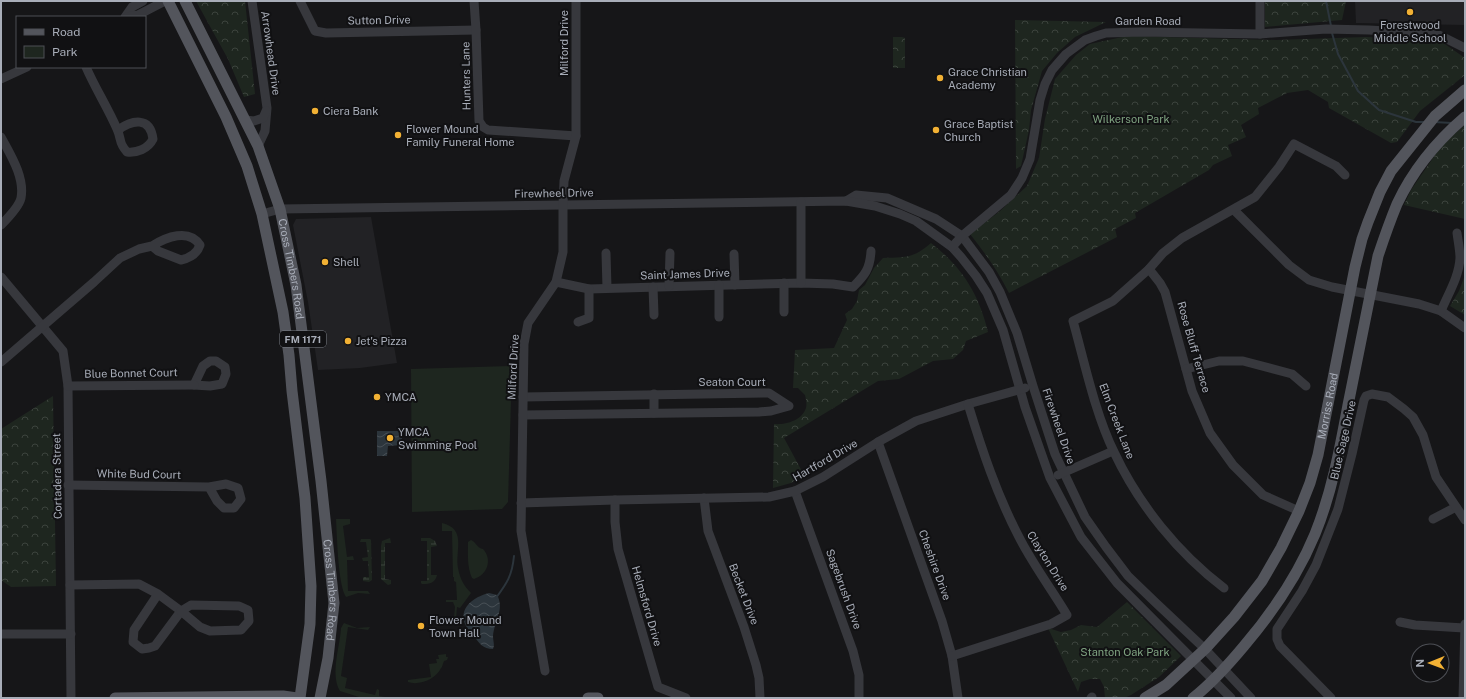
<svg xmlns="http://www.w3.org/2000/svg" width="1466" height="699" font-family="'Public Sans',sans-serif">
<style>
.built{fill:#222225}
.green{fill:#1e261f}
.forest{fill:url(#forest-crowns)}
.wetland{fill:url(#wetland-marsh)}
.water{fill:url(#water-waves)}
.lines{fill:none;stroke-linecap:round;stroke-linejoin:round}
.stream{stroke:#2c353c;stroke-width:2}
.minor{stroke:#37383d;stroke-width:9}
.major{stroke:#53555c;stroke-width:11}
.poi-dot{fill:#f2b134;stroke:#111113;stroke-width:1.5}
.labels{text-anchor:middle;stroke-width:4;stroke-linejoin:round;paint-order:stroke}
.shield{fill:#111113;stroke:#7b7e86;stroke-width:1}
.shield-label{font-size:10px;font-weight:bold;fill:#a8adb8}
.street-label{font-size:11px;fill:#a8adb8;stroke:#111113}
.poi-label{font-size:11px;fill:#a8adb8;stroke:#111113;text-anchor:start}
.park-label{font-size:11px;fill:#7fa381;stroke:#111113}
</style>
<defs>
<pattern id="forest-crowns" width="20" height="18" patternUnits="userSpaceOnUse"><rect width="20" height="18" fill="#1e261f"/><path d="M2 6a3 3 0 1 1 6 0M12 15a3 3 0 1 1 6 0" fill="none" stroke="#3c433d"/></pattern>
<pattern id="wetland-marsh" width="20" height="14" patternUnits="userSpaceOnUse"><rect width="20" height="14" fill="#1e261f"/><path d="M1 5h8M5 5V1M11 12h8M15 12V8" fill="none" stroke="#3c433d"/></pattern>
<pattern id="water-waves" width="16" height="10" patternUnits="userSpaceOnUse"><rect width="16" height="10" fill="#2c353c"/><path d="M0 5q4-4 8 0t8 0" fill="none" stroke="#485056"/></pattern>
</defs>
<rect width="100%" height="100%" fill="#161618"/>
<g class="built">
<path d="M1355,1H1465V25L1356,23Z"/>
<path d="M371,217L397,363L360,368L318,370L308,302L293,225L296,219Z"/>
</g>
<g class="green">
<path d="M512,366L508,502L502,509L412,512L411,369Z"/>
<path d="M336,519H350V524L343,526L347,557L353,556L354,560H347L348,591H368L370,594L358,593L346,597C338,585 337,536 336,519Z"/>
<path d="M442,523C467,529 455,550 458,568C460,579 464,586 471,593L460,608L457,607L456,618H454L455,607L453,602H446V600H457L456,582L454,581V577H453L452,531H442Z"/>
<path d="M471,540C476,542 477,548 483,549C493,560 487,575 474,579L472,578C467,567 468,554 468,542Z"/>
<path d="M344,623L357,628L370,627L368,630L348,627L341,676L347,678L345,688L375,695L377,689L379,690V696L391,698H362L340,691C330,674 340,647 341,628Z"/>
<path d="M446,654V657H448L447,660L444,661C443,663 442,668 441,668C436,679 419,686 408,682V680L431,677L429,664L437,663L436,659H439L438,655Z"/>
</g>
<g class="forest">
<path d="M196,1H245L255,94L244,97L228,59Z"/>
<path d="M1265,1H1346L1342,20L1265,27Z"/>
<path d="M1015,20L1106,22L1075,37L1057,53L1042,71L1031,110L1029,130L1021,166L1016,169Z"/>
<path d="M1127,36L1276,40L1366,37L1439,40L1465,58V75L1420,111L1397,142L1391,143L1329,108L1328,102L1308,90L1287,93L1258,108L1259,114L1241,125L1246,137L1228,145L1232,156L1213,165L1209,170L1135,213L1136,218L1115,229L1117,237L1009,293C998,271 985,253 970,234L1000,211L1027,186L1039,158L1045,119L1055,79L1076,55L1090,44Z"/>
<path d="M902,37L905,38V68H893V37Z"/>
<path d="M1465,125V219L1404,205L1411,190L1442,145Z"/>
<path d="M931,243C962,267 979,294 988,332L966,341L963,350L953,359L933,361L899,379L878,381L784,438L804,475L791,483L773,488L774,424C785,425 802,421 806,408C807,404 806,399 805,395L798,388H793L795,350L834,348L847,320L845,314L852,309L857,301L859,290L865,285L874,268L883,258C905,257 913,259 931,243Z"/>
<path d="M1465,275V315L1450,306L1459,291Z"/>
<path d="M53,396L56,586L11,587L1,580V429Z"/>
<path d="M1127,602L1181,656L1159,677L1131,695L1124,698H1105L1104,687L1100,679H1090L1081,682L1078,692L1048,628L1061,632L1071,630L1081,625L1097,627Z"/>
</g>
<g class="wetland">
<path d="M390,538L391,543H385V579L391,580V584L388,585L381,579V546L382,541Z"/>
<path d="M421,538H430L435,541L437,546L431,547V575H437C435,583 430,584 422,584L421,583V581H427V541H421Z"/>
<path d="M361,539H370L371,540L372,580L369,582L363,581V577H369L368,561H363L362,558L368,557L366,542H360Z"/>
</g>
<g class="water">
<path d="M377,431H402V445L388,446L387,456H377Z"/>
<path d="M489,593L497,595C505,609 494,622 493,636C493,641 495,645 493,649C483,649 479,643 474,636C471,632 468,629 466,626C457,608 474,597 489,593Z"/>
</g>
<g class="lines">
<g class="stream">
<path d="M1326,1L1331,26"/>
<path d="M1332,33L1338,54L1358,91L1379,110L1416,122H1426"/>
<path d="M1434,122L1452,123"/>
<path d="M496,598C507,583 512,576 514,556"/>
</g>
<g class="minor">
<path d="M252,1L267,108L265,131L258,146"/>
<path d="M300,1L315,31L326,33L476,30"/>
<path d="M474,1L476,30L479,121L483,127L488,130L576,136"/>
<path d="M1260,1V34"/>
<path d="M125,17L132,7L143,1"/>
<path d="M127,17L138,15L165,1"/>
<path d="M86,67C95,88 108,108 117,129C122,140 118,142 127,152C137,153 148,149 153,139C150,116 132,120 118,130"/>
<path d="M1,79L27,67"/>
<path d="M245,120L254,121L263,118L266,111"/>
<path d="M1,137C10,154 25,177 21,198C19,207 8,218 1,225"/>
<path d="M846,201L856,195L887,198L936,219L962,236L989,272L1000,292L1017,333L1033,386L1055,454L1085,517L1106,547L1128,576L1155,602L1205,649L1251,698"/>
<path d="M1234,210L1289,265L1309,280L1332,287L1419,304L1441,311L1465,328"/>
<path d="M262,214L280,209L846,201L875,206L900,214L916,221L952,247L961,257L976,276L987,293L1003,330L1025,407L1050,478L1081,537L1117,583L1231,698"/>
<path d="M952,247L962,236L1011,195L1022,178L1030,159L1040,100L1045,84L1052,70L1066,54L1085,40L1096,36L1106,33L1141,32L1260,34L1326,29L1369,30L1437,34L1465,48"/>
<path d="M606,253L607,288"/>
<path d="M734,254L735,285"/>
<path d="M1149,269L1160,283L1165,292L1192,391L1210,433L1233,465L1263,495L1299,511"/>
<path d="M1,277L63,351L68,386L71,698"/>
<path d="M556,282L589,289L801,283L833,284L853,287C865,275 870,269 871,251"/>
<path d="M784,283V312"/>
<path d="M801,283V202"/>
<path d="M719,285V317"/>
<path d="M669,286L670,253"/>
<path d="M653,287L654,315"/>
<path d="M1441,311C1448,294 1459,277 1460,258C1460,250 1458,241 1457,233"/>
<path d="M578,322L589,318V289"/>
<path d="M210,361H216L225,367L226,374L222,384L210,386L194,385L203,366Z"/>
<path d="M1,362L94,282L120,258L139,249L152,246L158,251L181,260C190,258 197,254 200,245C189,228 166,237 152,246"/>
<path d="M1186,369L1219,361H1243L1292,374L1306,386"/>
<path d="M68,386L194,385"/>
<path d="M654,394V413"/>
<path d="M523,415L759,412L771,411L789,406L769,393L523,397"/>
<path d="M878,442L942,621L952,656L958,698"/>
<path d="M1058,475L1113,451"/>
<path d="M68,485L209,487L217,501L224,508H234L241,499L238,488L226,484L209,487"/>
<path d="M795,491L853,651L859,675V698"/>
<path d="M704,498L708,531L744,627L756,665L759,678L760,698"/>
<path d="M615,500V522L618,549L658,687L686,698"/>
<path d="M521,503L615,500L769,497L795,491L823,477L878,442L916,421L968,404L1025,388"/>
<path d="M1433,519L1456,507"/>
<path d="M70,585L139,584L158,594L181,611L155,646L149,648L142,649L133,642L134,630L158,594"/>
<path d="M1224,588C1178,553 1139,505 1114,452C1095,413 1085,364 1073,321L1113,301L1149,269L1163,253L1182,238L1255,197L1279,167L1294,144L1336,166L1345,175"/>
<path d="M191,605L239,606L248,610L249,621L241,630L210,631L200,627L181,611Z"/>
<path d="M1400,622L1415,625L1464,628"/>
<path d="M1,634H71"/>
<path d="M952,656L1051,624L1067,615C1052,590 1032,563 1019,537C997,495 982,450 968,404"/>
<path d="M545,671L521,531L524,344L528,323L556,282L563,252V205L564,181L576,136V1"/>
<path d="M1091,698L1092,697"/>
<path d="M1331,698L1280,646L1277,639V629L1302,591L1316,565L1338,509L1352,454L1364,400L1366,396L1372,394L1388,397L1404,409L1413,417L1423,435L1436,477L1465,520"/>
<path d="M1463,698L1465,624"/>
</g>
<g class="major">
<path d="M168,1L226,117L247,166L262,214L283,312L289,355L292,391L305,498L311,586L310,624L300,698"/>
<path id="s1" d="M185,1L258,146L280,209L296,285L321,481L334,603L328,658L320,698"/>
<path d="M115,698L283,696L297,698"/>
<path d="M588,698H598"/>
<path id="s2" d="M1145,698L1166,685L1205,649L1234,617L1262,581L1281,548L1299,511L1310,483L1318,455L1355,267L1362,239L1368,222L1380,192L1391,171L1435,116L1465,90"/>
<path d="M1193,698C1212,683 1229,664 1244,646C1273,612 1298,575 1315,534C1332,492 1340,448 1348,405C1358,355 1368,305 1378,256C1384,238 1390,221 1397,204C1413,170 1437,141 1465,117"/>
</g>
</g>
<g class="poi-dot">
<circle cx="1410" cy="12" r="4"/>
<circle cx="940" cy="78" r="4"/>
<circle cx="315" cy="111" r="4"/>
<circle cx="936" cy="130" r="4"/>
<circle cx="398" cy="135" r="4"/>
<circle cx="325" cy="262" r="4"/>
<circle cx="348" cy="341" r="4"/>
<circle cx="377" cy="397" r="4"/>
<circle cx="390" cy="438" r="4"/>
<circle cx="421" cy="626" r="4"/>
</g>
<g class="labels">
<rect class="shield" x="280" y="331" width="46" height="16" rx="3"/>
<g class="shield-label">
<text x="303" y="343">FM 1171</text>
</g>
<g class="street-label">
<text transform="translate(379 20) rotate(-1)" y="4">Sutton Drive</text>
<text x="1148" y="25">Garden Road</text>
<text transform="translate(564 43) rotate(-90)" y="4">Milford Drive</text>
<text transform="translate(271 53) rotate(82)" y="4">Arrowhead Drive</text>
<text transform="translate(466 76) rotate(-91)" y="4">Hunters Lane</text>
<text transform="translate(554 193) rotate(-1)" y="4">Firewheel Drive</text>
<text dy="4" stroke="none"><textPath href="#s1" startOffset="290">Cross Timbers Road</textPath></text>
<text transform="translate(685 274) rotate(-2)" y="4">Saint James Drive</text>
<text transform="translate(1194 347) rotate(74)" y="4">Rose Bluff Terrace</text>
<text transform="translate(513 367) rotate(-87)" y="4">Milford Drive</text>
<text transform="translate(131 373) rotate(-1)" y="4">Blue Bonnet Court</text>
<text x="732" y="386">Seaton Court</text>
<text dy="4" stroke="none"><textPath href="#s2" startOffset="355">Morriss Road</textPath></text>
<text transform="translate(1117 421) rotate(69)" y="4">Elm Creek Lane</text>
<text transform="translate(1059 426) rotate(71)" y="4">Firewheel Drive</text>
<text transform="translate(1343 440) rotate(-77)" y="4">Blue Sage Drive</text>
<text transform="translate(825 460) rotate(-30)" y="4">Hartford Drive</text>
<text transform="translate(139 474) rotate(1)" y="4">White Bud Court</text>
<text transform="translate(57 476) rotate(-91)" y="4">Cortadera Street</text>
<text transform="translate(1048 561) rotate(58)" y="4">Clayton Drive</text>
<text transform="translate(935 565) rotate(70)" y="4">Cheshire Drive</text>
<text transform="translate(844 589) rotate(70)" y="4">Sagebrush Drive</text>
<text dy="4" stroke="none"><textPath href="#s1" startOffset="614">Cross Timbers Road</textPath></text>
<text transform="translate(744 594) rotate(69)" y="4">Becket Drive</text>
<text transform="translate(647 606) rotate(74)" y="4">Helmsford Drive</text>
</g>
<g class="poi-label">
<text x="1410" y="29" text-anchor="middle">Forestwood<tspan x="1410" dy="13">Middle School</tspan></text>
<text x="948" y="76">Grace Christian<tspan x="948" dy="13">Academy</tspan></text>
<text x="323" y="115">Ciera Bank</text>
<text x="944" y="128">Grace Baptist<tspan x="944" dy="13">Church</tspan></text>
<text x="406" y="133">Flower Mound<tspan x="406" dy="13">Family Funeral Home</tspan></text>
<text x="333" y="266">Shell</text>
<text x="356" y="345">Jet's Pizza</text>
<text x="385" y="401">YMCA</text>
<text x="398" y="436">YMCA<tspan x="398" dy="13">Swimming Pool</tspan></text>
<text x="429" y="624">Flower Mound<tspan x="429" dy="13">Town Hall</tspan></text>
</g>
<g class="park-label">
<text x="1131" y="123">Wilkerson Park</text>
<text x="1125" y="656">Stanton Oak Park</text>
</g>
</g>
<rect width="1466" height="699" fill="none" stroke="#a8adb8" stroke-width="4"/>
<rect x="16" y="16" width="130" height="52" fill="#111113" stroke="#4d4f55"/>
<rect x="24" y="29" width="20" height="6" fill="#53555c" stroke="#4d4f55"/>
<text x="52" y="36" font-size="12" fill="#a8adb8">Road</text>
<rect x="24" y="46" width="20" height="12" fill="#1e261f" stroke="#4d4f55"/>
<text x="52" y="56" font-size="12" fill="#a8adb8">Park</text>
<g transform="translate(1430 663) rotate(269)"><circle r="19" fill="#111113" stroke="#4d4f55"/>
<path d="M0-3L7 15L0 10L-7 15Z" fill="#f2b134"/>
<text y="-6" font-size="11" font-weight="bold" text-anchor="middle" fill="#a8adb8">N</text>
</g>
</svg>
